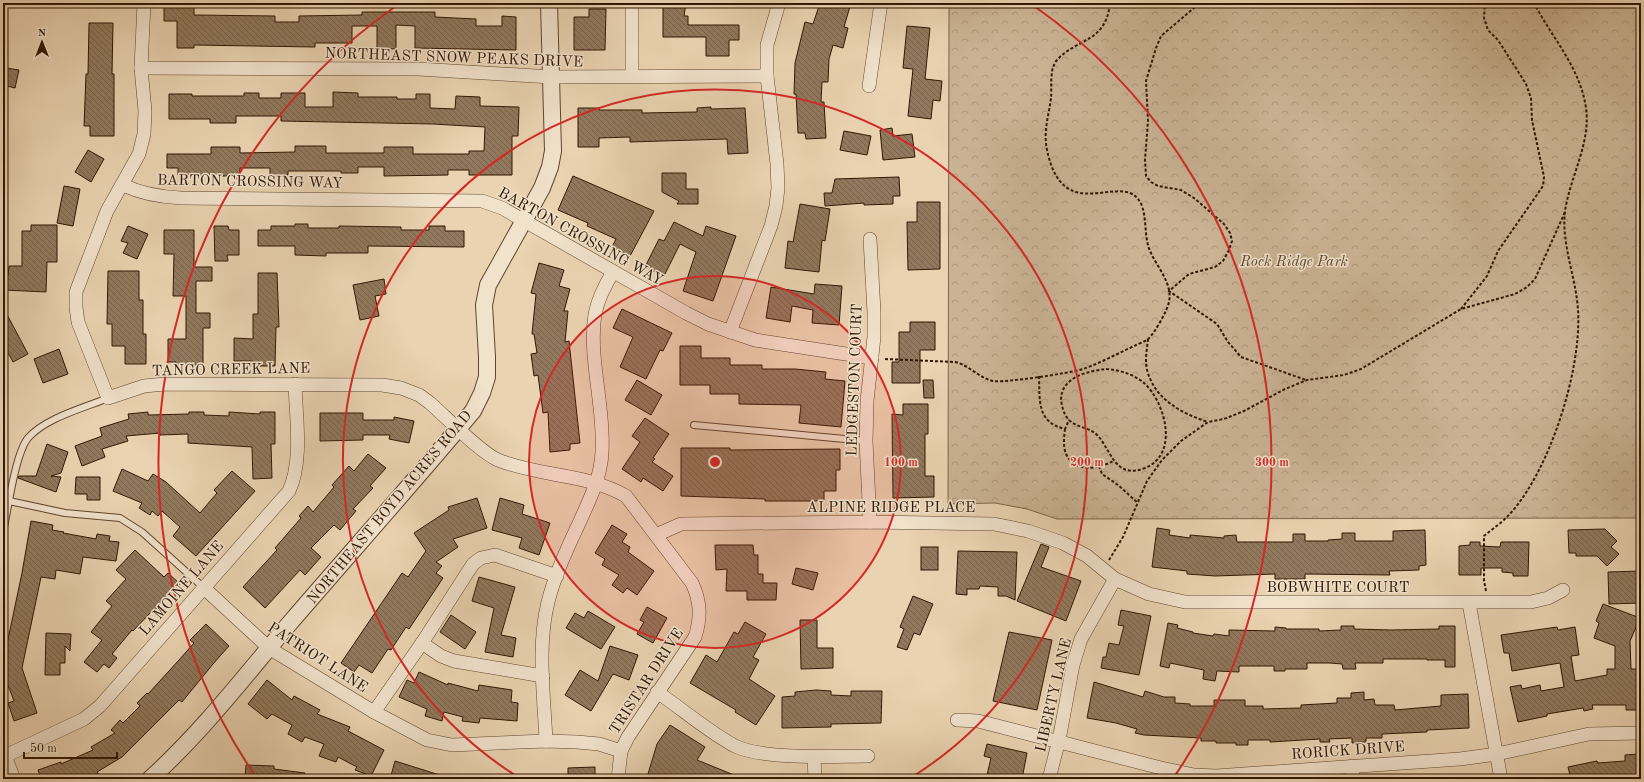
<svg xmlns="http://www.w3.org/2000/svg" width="1644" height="782" font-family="'Old Standard TT',serif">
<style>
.forest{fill:url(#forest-crowns);stroke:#7d654a}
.building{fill:url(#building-back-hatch);stroke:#301702}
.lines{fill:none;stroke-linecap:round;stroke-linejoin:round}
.service-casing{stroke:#5e462e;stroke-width:8}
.minor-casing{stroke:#5e462e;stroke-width:14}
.tertiary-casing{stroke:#5e462e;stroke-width:18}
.path{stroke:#301702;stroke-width:2;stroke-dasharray:3 2;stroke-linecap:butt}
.service{stroke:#f1e2cc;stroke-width:6}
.minor{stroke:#f1e2cc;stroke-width:13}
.tertiary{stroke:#f1e2cc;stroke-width:16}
.ring{fill:none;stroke:#d62828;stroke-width:2}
.labels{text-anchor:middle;stroke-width:3;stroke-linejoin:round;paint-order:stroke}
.street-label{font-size:15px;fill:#301702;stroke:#f1e2cc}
.park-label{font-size:15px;font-style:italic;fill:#5e462e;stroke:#f1e2cc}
.centre{fill:#d62828;stroke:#f1e2cc;stroke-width:2}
.ring-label{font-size:12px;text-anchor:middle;font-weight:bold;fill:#d62828;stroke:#f1e2cc;stroke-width:3;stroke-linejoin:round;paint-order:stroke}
</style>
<defs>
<pattern id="forest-crowns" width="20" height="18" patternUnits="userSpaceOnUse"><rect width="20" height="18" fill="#cab393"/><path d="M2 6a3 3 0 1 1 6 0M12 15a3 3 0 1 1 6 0" fill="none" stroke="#ae997d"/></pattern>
<pattern id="building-back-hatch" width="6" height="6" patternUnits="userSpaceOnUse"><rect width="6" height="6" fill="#91795d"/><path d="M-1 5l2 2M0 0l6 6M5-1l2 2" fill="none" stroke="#77624b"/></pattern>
</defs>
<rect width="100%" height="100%" fill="#ead3b1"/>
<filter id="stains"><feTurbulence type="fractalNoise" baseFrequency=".005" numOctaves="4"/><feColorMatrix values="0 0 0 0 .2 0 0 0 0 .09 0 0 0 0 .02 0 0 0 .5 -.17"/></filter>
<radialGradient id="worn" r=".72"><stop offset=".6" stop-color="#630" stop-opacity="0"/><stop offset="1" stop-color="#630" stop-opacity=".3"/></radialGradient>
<path class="forest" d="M949,3H1641V518L1057,519L1027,509L995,503L948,504Z"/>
<g class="building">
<path d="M663,3H686L684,16H688V25H739V40H729V56H706V37H663Z"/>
<path d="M820,3H851L844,27L848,28L843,48L833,45L829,59L828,82H822L821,102H824L826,138L806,139L805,133H798L796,94H794L795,63L805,22L813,24Z"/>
<path d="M164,7H194V15L275,16V22H299V16L362,15V12H435V17L476,19V26H502V16L516,17V50L415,48V26L396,25V49L377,48V26H352V43H315V47L194,45V48H177V21H164Z"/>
<path d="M589,9H606L605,50H574V17H589Z"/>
<path d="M89,23H113L112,74H114V136H90V126H84L86,74H88Z"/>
<path d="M907,26L930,28L925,79L942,81L940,101L933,100L931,119L908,116L913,69L903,68Z"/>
<path d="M6,68L19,70L15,88L3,85Z"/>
<path d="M333,92L358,93V97H397V99H416V94H430V108L455,109L456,96L480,97V106L519,107L518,136H512V175H469V170H448V175L384,176V167H358V173H341V171H288V175L270,176V168H240V176H211V175H178V168H167V154H211V147H240V153L295,152V146H326V153H384V147H413V154H469V151H484L485,127L433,124L281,121V116H236V123H210V119H169V94H192V96H244V93H259V98H281V93H305V107H333Z"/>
<path d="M711,107V109L745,108L748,153L728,154L727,139L630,142V137L599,138V147H578V108H599V110H642V113L697,112V108Z"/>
<path d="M892,128L893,136L912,134L915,157L883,160L880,130Z"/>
<path d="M844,131L871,136L867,155L840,150Z"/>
<path d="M88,150L104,159L91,182L75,172Z"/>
<path d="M662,173H686V189H698V204H677L679,201L662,192Z"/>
<path d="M573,176L654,211L630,256L612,247L616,239L587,226L588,223L558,210Z"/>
<path d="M899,177L900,196H893V204L864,205V203L825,206L824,193H832L835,179Z"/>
<path d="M64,186L80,189L73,226L57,223Z"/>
<path d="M917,202H940V269L908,270L907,222H917Z"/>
<path d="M800,204L830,209L825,241L822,240L819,272L785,268L788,241L793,242Z"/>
<path d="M674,222L703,236L706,226L736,236L713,301L683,291L696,252L680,244L664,276L645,267L659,239L664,241Z"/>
<path d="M295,224H308V228H339V226L401,227V230H429V226H445V231H464V247L368,246V253H326V256L295,255V246H258V230H271V226H295Z"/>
<path d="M31,225H57V262H47L46,292L3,290V276H8L9,266H22V231H31Z"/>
<path d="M128,226L148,234L137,259L123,253L128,243L121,241Z"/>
<path d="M214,226H228L229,230H239V255H227L228,261H215Z"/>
<path d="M164,230H194V267H212V281H196V313H210V328H203V365H176V362H168V339H186V296H173L174,254H164Z"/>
<path d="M539,263L564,270L559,286L570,289L564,311H568L565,342L569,341L580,443L570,444V450L550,452L548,412L543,413L538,375L534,376L531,354L537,353L534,334H532L536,294L531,293Z"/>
<path d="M108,271H139V300H143V334H146V364H125V346H112V324H107Z"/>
<path d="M258,273H277L279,327H276L275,366H252V361H234V338L253,339V314H258Z"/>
<path d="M384,279L386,294L375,296L379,316L360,320L353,285Z"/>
<path d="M815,284L842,286L839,325L812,323L813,310L792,306L790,322L766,318L771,287L814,294Z"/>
<path d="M3,307L28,354L13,362L3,343Z"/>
<path d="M622,309L672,333L663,351L660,350L646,379L620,367L633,337L613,328Z"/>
<path d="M910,322H935V350H920V383H892V362H899V332H910Z"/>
<path d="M680,346H701V358H730V365H762V369H795L826,372L825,379L845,381L841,427L799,423L801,405L739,404V394H710V385H680Z"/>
<path d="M59,349L68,374L43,383L34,359Z"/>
<path d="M637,380L662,395L651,415L625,400Z"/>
<path d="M923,380H933L934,398H924Z"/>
<path d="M903,404H928V434H925V476H934V497L893,498L892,414L903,415Z"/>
<path d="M148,412V415L189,414V412H204V415L229,416V412L260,414V412H275V444H271L272,478L253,479L252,447L188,443V434L160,435V433L126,436L128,441L102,449L105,457L82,466L75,446L102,436L100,428L129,419L128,414Z"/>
<path d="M320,413H363V420H394V417L414,421L409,443L389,439L390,435H363V440L320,441Z"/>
<path d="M645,418L669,434L653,458L655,459L652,462L673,476L663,491L643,478L641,482L622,469L640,442L632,436Z"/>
<path d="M47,444L68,452L61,473L51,476L61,477L56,492L18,478L19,476H36Z"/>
<path d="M681,448H730V450L840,449V470H836V491H824V501H765V499L681,496Z"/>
<path d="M368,454L386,468L370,486L373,488L353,509L356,511L340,530L334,525L311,548L321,557L305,575L300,570L265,608L243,587L277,550L275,548L301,518L299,516L308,506L313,512L334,487L332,485L349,466L354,471Z"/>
<path d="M122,469L148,481L153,474L166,482L200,513L217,493L214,490L232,471L255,491L196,556L173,536L180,527L162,511L158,516L152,511L150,515L139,508L142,503L113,491Z"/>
<path d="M76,477H100V500H87V494H75Z"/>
<path d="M477,498L487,528L453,539L458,547L436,562L442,566L436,573L443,578L409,629L406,627L391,650L388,649L372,673L359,665L354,672L341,663L402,573L408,577L426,551L414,533L449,510L448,507Z"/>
<path d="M500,498L524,505L522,514L550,523L539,555L519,548L522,538L492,530Z"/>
<path d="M31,521L53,525L52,530L64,532L63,533L96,539L97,534L110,536L109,541L119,542L116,561L83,557L80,574L56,570L55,579L41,577L22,668L37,713L14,721L8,703L14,701L3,672V663L22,573Z"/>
<path d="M612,525L627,534L622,542L630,547L628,552L654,571L637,595L627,588L623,593L612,585L619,575L602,565L605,559L595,553Z"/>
<path d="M1157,528L1170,530L1169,535L1190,538V535L1224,538V536L1236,535L1237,542H1293V534H1305V541H1328V540L1342,539V533H1355V541H1393V531L1425,530L1426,565L1419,566V570L1389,571L1390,575L1305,574V579H1275V574L1215,576L1187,574V571L1152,567Z"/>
<path d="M1605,529L1617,541L1611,547L1619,554L1607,566L1597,556H1576V553H1569L1568,530Z"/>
<path d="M1470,542H1480V546L1500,547L1501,542H1529L1528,576H1513V573L1502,572V568H1481V575H1459V546L1470,545Z"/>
<path d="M1041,544L1049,547L1041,567L1081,581L1066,621L1017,601Z"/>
<path d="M715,545H753L754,555H758V574H763V583H777L776,600H747V591H726L727,569L716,570Z"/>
<rect x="921" y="547" width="17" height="23"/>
<path d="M135,550L164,577L168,573L180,584L154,611L153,610L133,631L132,630L112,654L117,658L109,668L104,664L97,672L84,662L102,640L91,632L112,606L106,601L126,579L116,570Z"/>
<path d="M958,551L1017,552L1015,600L1006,596H998V587L980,586L979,589H967V595L956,594Z"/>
<path d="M796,568L818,573L813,590L792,584Z"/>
<path d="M1641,571V603L1609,604L1608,572Z"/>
<path d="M479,577L515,587L501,635L516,638L513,657L485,652L494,608L472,601Z"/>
<path d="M913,596L933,604L920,635L914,633L907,650L897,647L904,629L900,627Z"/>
<path d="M1603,604L1640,618L1630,641L1631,669H1640V710H1626V705H1592L1593,709L1584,711L1583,708L1547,714V716L1518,722L1510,687L1521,685L1522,689L1540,685L1541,691L1564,687L1560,663L1512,671L1509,653H1504L1501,635L1557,627L1558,630L1575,627L1579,655L1571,656L1575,681L1607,675V669H1615V646L1594,638L1599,623L1596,621Z"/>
<path d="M647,607L667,618L653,643L637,634L644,622L640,620Z"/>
<path d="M1121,610L1151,616L1139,675L1101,668L1103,657H1106L1109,643L1119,645L1124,626L1118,625Z"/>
<path d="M588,611L615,627L601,649L566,628L575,613L584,618Z"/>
<path d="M451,615L476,632L465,649L440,632Z"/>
<path d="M800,620H817V648H833V668L801,669Z"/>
<path d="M745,622L766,634L753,657L759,660L749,679L775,696L756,725L735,712L736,710L690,683L706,655L717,662L734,632L738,634Z"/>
<path d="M1168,623L1178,625L1177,628L1193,632V633L1213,636L1214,634L1229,636V630L1275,631V627L1286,628V629H1319V631L1341,630V626H1354V629L1391,630L1439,629V626H1455V667H1445V660H1427V659H1383V663H1355L1356,669H1343L1342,664L1330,663H1307V669H1285V671H1274V666H1239V672L1217,671L1215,681L1203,679L1204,670L1170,663L1169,668L1160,666Z"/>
<path d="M206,624L229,646L213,664L182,702L179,700L122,757L97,772L99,775L90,779H41L38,770L61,762V764L93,750L91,747L115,733L111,730L120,720L123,723L140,706L137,703L147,693L148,694L179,660L194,643L190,640Z"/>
<path d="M1009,632L1052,640L1037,710L993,701Z"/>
<path d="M46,633L71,634L70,651L65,646V663H60V675H45Z"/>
<path d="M610,646L638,655L629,680L613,674L591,711L565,695L580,670L598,681Z"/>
<path d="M419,672L448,685V683L478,691L479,685L512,690L511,702L518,703L517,721L480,718L479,723L462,721L463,717L444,712L442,721L425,716L427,709L399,697L407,680L414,683Z"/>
<path d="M267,680L292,700L294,696L320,710L317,714L350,727L348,731L384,750L371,776L355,770L357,767L338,757L336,762L319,756L324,744L305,737L302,742L288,734L292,725L272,714L267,719L248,704Z"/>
<path d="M1094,682L1143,697L1145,691L1164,697H1175V703L1190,704V706H1214V700H1245V706H1263V709L1301,708V705L1337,703V698H1351V693L1364,692V700L1374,699L1375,705H1394L1395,710L1441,706V695L1468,694L1469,728L1427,730V732L1382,734V738H1366V742L1352,743V738L1329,739L1330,742H1320V739L1270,742V740H1248V745H1236V743H1216V741H1201V738L1144,735L1135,733L1137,729L1116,723L1087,718Z"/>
<path d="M816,690L831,691V695L851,696V691H882L881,723L831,724V727L782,728V697L795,696V692Z"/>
<path d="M670,725L705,747L697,760L744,779H663L648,774L657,744Z"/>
<path d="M987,744L1027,753L1022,779H986L991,758L984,756Z"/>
<path d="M1638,754V763H1641V779H1571L1568,767L1597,761L1598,763L1625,761V755Z"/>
<path d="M395,761L446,777V779H390Z"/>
<path d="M246,765L274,766V769L305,773L304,779H245Z"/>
<path d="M595,767V779H568V768Z"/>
</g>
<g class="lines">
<g class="service-casing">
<g id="service">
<path d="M694,425L866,441"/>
<path d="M9,501L65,513L120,518L142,532L203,587"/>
<path d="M3,532C8,510 15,454 28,438C45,418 84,408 108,398"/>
</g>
</g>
<g class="minor-casing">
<g id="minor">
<path d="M144,3L141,68L145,111L144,134L139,154L107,211L76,292V307L78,322L108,398L144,386L165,384L382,385L401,388L419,395L430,403C446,417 481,453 498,460C540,477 586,473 626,496L692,583C701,602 701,618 695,637L628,737L621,751L618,779"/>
<path d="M632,3V76"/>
<path d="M141,68L418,69L552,77L767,76"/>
<path d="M869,86L881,3"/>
<path d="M123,185C142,194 160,197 181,198L482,201L502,208L686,313L708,324L755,340L872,358"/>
<path d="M870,239L874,312V337L867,401L866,441L870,522"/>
<path d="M730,332L771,226L776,206L778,188L777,164L767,76V45L779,3"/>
<path d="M656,535L681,524L870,522L994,524L1028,531L1063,543L1087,556L1115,579L1149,594L1185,602H1531L1548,598L1563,590"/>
<path d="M203,587L269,648L374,712L427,740L452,745L546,741L577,742L599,744L621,751"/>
<path d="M1469,603L1501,779"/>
<path d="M422,643L441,656L454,661L543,676"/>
<path d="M657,692C681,708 710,733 735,746C765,760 833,756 868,756"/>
<path d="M374,712L422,643L473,564L481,558L495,555L557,576"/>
<path d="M957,720L978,721L1161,768L1194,775L1216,776L1460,759L1497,754L1589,734L1641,733"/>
<path d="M546,741C544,695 537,647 548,602C555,574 568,547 580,521C590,499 601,477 602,452C605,407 588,358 595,314C598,299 605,285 613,272"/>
<path d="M5,756L14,779"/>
<path d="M3,757L84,719L100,706L289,491C303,461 296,417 295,384"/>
<path d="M814,757L815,779"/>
<path d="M1352,766L1353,779"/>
<path d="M1049,779L1059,740L1073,665L1081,639L1115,579"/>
</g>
</g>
<g class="tertiary-casing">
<path id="tertiary" d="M150,779C202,732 244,677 289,624C350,553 413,483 473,411L482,393L487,377V357L484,305L488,285L542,188L550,167L553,151L549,3"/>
</g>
<g class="path">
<path d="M1198,3L1194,8L1161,36L1156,48L1146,81L1148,121L1145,160L1146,176L1151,182L1158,186L1181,190L1194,198L1224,224L1230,233L1232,241L1229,250L1223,261L1215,267L1189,274L1169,291L1217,324L1228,342L1241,357L1306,380"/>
<path d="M1461,309L1487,276L1498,251L1543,186L1544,177L1532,120L1531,98L1526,84L1498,40L1488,30L1484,18L1485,3"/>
<path d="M1148,339C1147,350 1144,362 1148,373C1156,400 1183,414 1208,422"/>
<path d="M885,359L955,362C969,365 979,378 993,381C1004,383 1071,373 1083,369C1100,363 1117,354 1134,346C1138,344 1144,342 1148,339C1155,333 1167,311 1169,302C1173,284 1157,267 1150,251C1144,237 1147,221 1142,206C1126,165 1064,232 1047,150C1043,131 1049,115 1051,98C1052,87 1049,69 1057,60C1077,38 1106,43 1110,3"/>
<path d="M1106,369C1120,370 1132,374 1143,382C1165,401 1180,454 1145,468C1115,480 1111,450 1098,436C1090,427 1077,428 1069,420C1064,415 1062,407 1061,400C1061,377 1088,371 1106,369Z"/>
<path d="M1039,376C1040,400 1036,422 1065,429L1069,420"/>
<path d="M1065,429C1064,436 1063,447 1066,454C1075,473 1099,469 1113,461"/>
<path d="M1099,466L1102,474L1118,485L1138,503"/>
<path d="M1109,560L1123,537L1147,481L1162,460L1181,441L1208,422L1224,419L1244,411L1285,389L1307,380L1344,375L1361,369L1461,309L1515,294L1527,287L1535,279L1565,212"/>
<path d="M1486,591L1484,581V536C1491,530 1500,524 1507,517C1549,474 1582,370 1578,310C1576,277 1561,244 1565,211C1570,177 1591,143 1586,108C1580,67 1552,38 1534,3"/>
</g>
<use href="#service" class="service"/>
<use href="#minor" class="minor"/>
<use href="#tertiary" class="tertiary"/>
</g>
<circle cx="715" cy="462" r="186" fill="#d62828" fill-opacity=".12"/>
<g class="ring">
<circle cx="715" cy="462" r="186"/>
<path d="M518 777A372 372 0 1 1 912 777"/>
<path d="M256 777A557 557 0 0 1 396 6M1034 6A557 557 0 0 1 1174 777"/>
</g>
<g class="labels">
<g class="street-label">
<text transform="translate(454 57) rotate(2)" y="5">NORTHEAST SNOW PEAKS DRIVE</text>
<text transform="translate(250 181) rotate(1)" y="5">BARTON CROSSING WAY</text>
<text transform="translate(581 236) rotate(29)" y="5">BARTON CROSSING WAY</text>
<text transform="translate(231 369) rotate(-1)" y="5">TANGO CREEK LANE</text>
<text transform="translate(854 380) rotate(-88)" y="5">LEDGESTON COURT</text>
<text transform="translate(389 507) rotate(-50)" y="5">NORTHEAST BOYD ACRES ROAD</text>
<text x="891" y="512">ALPINE RIDGE PLACE</text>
<text x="1338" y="592">BOBWHITE COURT</text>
<text transform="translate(181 588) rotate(-49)" y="5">LAMOINE LANE</text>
<text transform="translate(318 657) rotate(33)" y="5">PATRIOT LANE</text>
<text transform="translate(646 681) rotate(-57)" y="5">TRISTAR DRIVE</text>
<text transform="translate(1053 695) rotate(-77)" y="5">LIBERTY LANE</text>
<text transform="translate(1348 750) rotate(-4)" y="5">RORICK DRIVE</text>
</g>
<g class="park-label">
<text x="1294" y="266">Rock Ridge Park</text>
</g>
</g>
<circle cx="715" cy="462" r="6" class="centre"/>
<g class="ring-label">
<text x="901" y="466">100 m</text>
<text x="1087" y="466">200 m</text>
<text x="1272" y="466">300 m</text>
</g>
<rect width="1644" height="782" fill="none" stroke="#ead3b1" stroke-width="16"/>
<rect x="4" y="4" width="1636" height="774" fill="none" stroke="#301702" stroke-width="2"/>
<rect x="8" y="8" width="1628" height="766" fill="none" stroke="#301702"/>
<g transform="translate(42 42)" stroke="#f1e2cc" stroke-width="3" paint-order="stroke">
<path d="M0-3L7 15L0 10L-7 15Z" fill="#301702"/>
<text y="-6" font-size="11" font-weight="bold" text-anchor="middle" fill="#301702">N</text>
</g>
<path d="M24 752v6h93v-6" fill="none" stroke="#301702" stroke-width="2"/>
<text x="30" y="752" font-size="12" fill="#301702" stroke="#f1e2cc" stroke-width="3" paint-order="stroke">50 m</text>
<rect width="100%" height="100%" filter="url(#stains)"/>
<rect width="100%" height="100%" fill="url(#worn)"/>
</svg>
